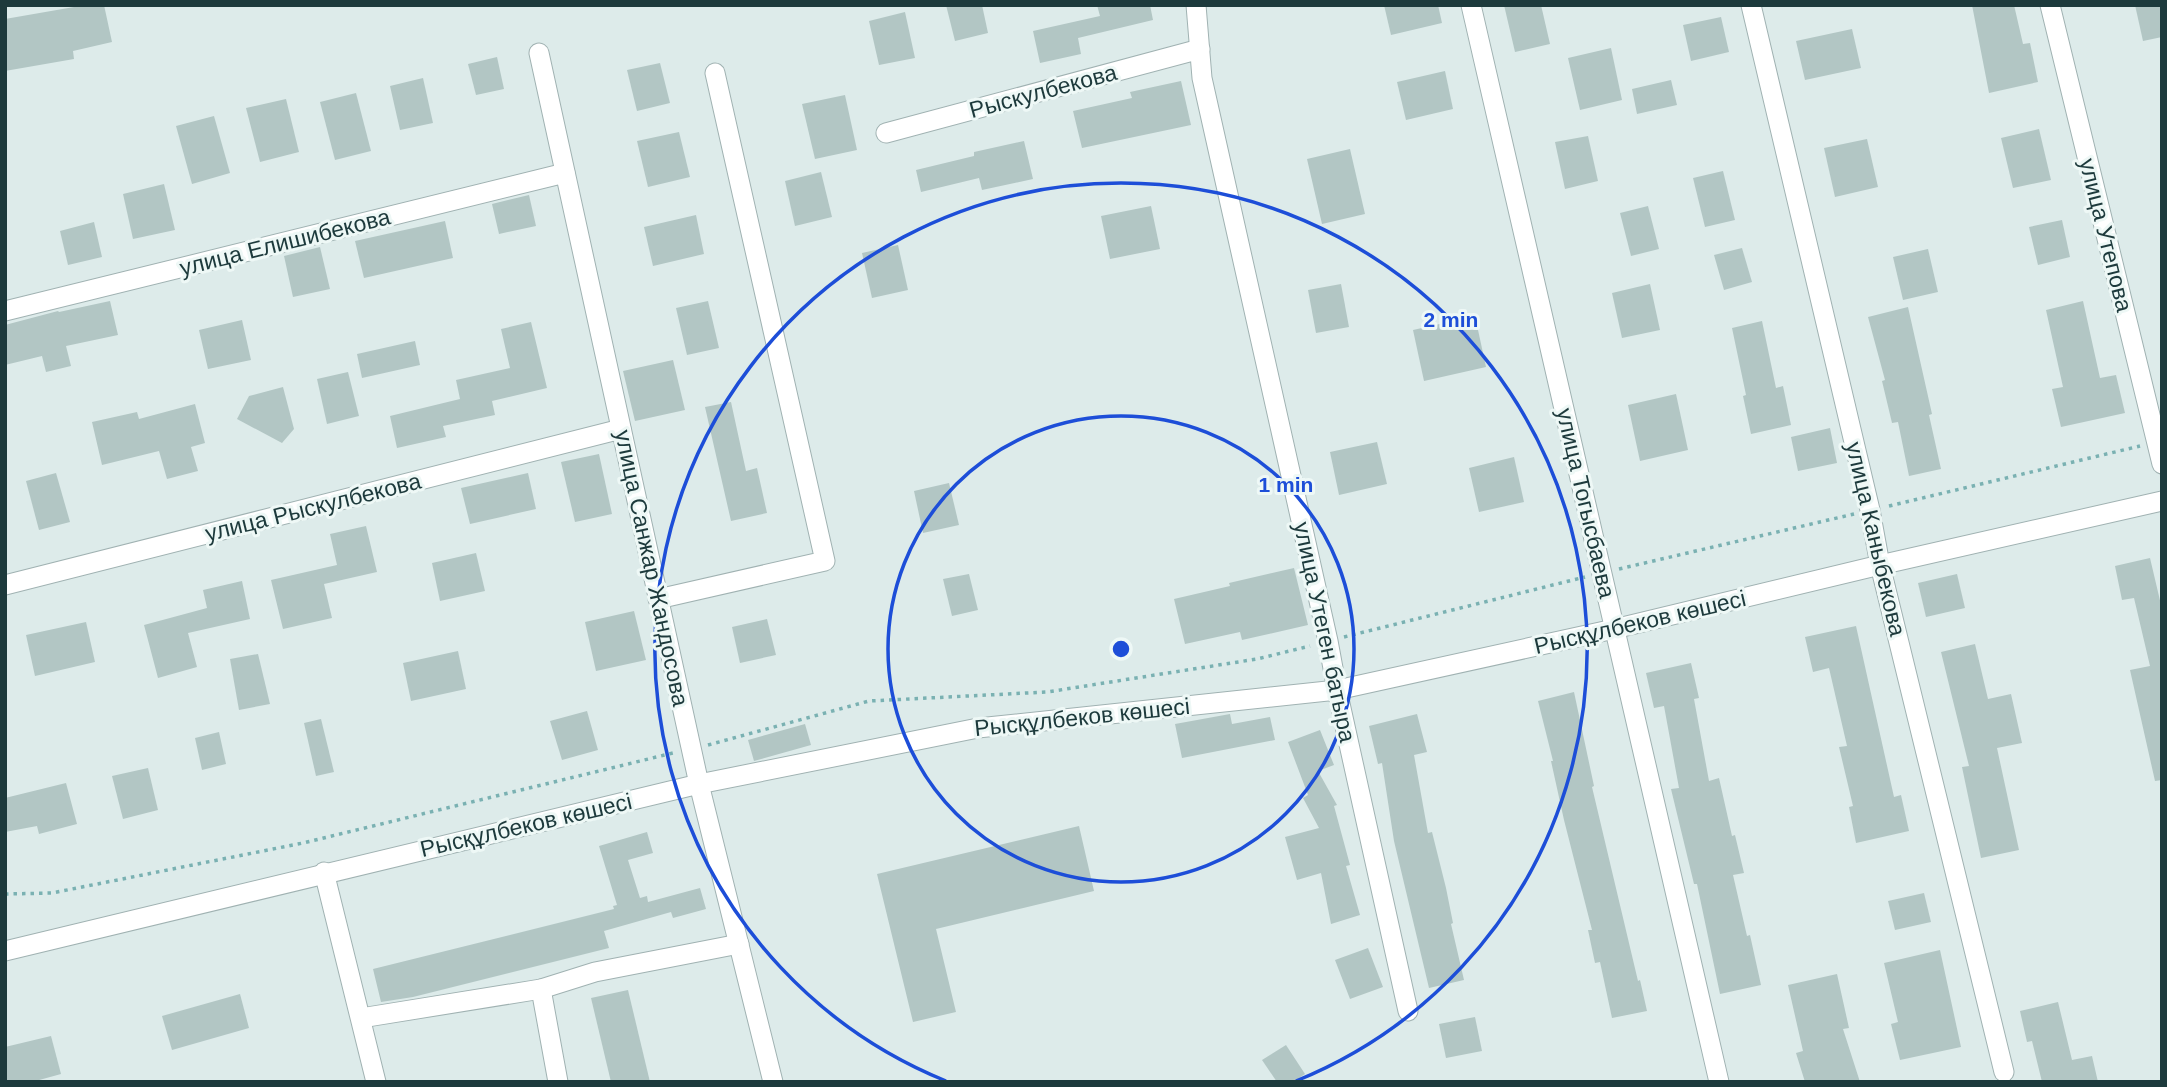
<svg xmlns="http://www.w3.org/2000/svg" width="2167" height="1087" font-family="Arial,sans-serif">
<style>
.building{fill:#b2c6c4}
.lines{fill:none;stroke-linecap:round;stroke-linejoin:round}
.minor-casing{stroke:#a0b2b2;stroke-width:21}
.path{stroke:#7ab1b2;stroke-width:3.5;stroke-dasharray:3.5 5;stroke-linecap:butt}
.minor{stroke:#fff;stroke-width:19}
.ring{fill:none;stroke:#1d4ed8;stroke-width:3.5}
.labels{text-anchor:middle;stroke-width:6;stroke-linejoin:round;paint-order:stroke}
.street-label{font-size:23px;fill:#1d3a3c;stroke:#eef8f6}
.centre{fill:#1d4ed8;stroke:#eef8f6;stroke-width:3.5}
.ring-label{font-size:21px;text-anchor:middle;font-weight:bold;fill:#1d4ed8;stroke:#eef8f6;stroke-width:6;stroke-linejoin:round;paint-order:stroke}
</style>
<rect width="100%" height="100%" fill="#ddebea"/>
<g class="building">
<path d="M74,5H104L112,42L73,51L74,59L5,71V19L74,7Z"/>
<path d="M946,5H982L988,33L955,41Z"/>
<path d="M1097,5H1150L1153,20L1078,38L1081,54L1040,63L1033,31L1100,16Z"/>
<path d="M1384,5H1438L1442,23L1391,35Z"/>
<path d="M1504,5H1541L1550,44L1515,52Z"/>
<path d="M1972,5H2014L2023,44L2030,43L2038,82L1989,93Z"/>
<path d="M2135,5H2162V37L2143,41Z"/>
<path d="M905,12L915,58L879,65L869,21Z"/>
<path d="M1721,17L1729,52L1691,61L1683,25Z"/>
<path d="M1852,29L1861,68L1805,80L1796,41Z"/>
<path d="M1611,48L1622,100L1580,110L1568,58Z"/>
<path d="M497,57L504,89L476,95L468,64Z"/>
<path d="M660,63L670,103L637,111L627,70Z"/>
<path d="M1445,71L1453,109L1406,120L1397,82Z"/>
<path d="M423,78L433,123L400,130L390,86Z"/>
<path d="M1671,80L1677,105L1637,114L1632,89Z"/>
<path d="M1181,81L1191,125L1082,148L1073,111L1132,98L1130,92Z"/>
<path d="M356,93L371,151L335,160L320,102Z"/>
<path d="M845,95L857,150L815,159L802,104Z"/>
<path d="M286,99L299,152L260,162L246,108Z"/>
<path d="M214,116L230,173L192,184L176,126Z"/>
<path d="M2039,129L2051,180L2013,188L2001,138Z"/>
<path d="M679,132L690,177L648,187L637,141Z"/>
<path d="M1588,136L1598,181L1565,189L1555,142Z"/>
<path d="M1867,139L1878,187L1835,197L1824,148Z"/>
<path d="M1024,141L1033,179L982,190L979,178L921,192L916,170L974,156V152Z"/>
<path d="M1350,149L1365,214L1322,224L1307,159Z"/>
<path d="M1723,171L1735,220L1705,227L1693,178Z"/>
<path d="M821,172L832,217L795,226L785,181Z"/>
<path d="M164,184L175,230L133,239L123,194Z"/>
<path d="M529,195L536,226L499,234L492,204Z"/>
<path d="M1151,206L1160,249L1110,259L1101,216Z"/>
<path d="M1648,206L1659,249L1631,256L1620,213Z"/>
<path d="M696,215L704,254L653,266L644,227Z"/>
<path d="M2062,220L2070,257L2038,265L2029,227Z"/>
<path d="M445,221L453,258L364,278L355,241Z"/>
<path d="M94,222L102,257L68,265L60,231Z"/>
<path d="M898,245L908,290L872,298L862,253Z"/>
<path d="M320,247L330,289L293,297L284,256Z"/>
<path d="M1742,248L1752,282L1724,290L1714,255Z"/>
<path d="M1928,249L1938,292L1903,300L1893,257Z"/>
<path d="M1341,284L1349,327L1316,333L1308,290Z"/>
<path d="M1650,284L1660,330L1622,338L1612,293Z"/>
<path d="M110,301L118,335L66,346L71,366L46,372L42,356L5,365V325L58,311L59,312Z"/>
<path d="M708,301L719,348L687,355L676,308Z"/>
<path d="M2083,301L2100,378L2116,375L2125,413L2061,427L2052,389L2063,387L2046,310Z"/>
<path d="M1908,307L1932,414L1929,415L1941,469L1909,476L1898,422L1892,423L1882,381L1885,380L1868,317Z"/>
<path d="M1475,316L1486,367L1424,381L1413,330Z"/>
<path d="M242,320L251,360L208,369L199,330Z"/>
<path d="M1762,321L1776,388L1783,386L1791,425L1751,434L1743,396L1746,395L1732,328Z"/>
<path d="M531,322L547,388L492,401L495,415L443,426L446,437L397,448L390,416L460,399L456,380L510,368L501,329Z"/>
<path d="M415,341L420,365L362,378L357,354Z"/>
<path d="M673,360L685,410L635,421L623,371Z"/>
<path d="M348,372L359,416L327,424L317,379Z"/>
<path d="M283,387L294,429L282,443L237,419L249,396Z"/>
<path d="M1676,394L1688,450L1640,461L1628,405Z"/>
<path d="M731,402L746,471L757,468L767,513L731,521L705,407Z"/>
<path d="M195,404L205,443L191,447L198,471L167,479L159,451L102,465L92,422L137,412L139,419Z"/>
<path d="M1830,428L1837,463L1798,471L1791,437Z"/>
<path d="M1377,442L1387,484L1339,495L1330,452Z"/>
<path d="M599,454L612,514L575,522L561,462Z"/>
<path d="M1514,457L1524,502L1479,512L1469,468Z"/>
<path d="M56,473L70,522L39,530L26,481Z"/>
<path d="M528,473L536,509L470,524L461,488Z"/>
<path d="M949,483L959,525L923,533L914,491Z"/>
<path d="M366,526L377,572L324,584L332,618L283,629L271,580L337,565L330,534Z"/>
<path d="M476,553L485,591L440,601L432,563Z"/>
<path d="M2150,558L2162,609V780L2155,781L2130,670L2150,666L2134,598L2122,600L2115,566Z"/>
<path d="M1294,568L1308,625L1242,640L1240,632L1185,644L1174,599L1230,586L1229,583Z"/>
<path d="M969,574L978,610L952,616L943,579Z"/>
<path d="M1957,574L1965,608L1926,617L1918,583Z"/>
<path d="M242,581L250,619L188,633L197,667L158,678L144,625L207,608L203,590Z"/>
<path d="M634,611L646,660L596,671L585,622Z"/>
<path d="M767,619L776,655L740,663L732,627Z"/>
<path d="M86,622L95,662L35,676L26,635Z"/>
<path d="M1856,626L1894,797L1901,795L1909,831L1856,843L1849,807L1853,806L1839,747L1847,746L1829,668L1813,672L1805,637Z"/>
<path d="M1975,644L1988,699L2011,694L2022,743L1997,748L2019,850L1981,858L1962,767L1969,766L1941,652Z"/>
<path d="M458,651L466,689L411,701L403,663Z"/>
<path d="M258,654L270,704L239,710L230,659Z"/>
<path d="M1691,663L1699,698L1694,699L1709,781L1719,778L1732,836L1735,835L1744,873L1733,875L1747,936L1750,935L1761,985L1720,994L1697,884H1694L1671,789L1679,788L1664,706L1654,708L1646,673Z"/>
<path d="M1574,692L1594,786L1592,787L1638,981L1640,980L1647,1011L1612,1018L1600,962L1595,963L1588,930H1592L1564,820L1551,761H1553L1538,701Z"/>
<path d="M587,711L598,750L562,760L550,721Z"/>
<path d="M1230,714L1232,724L1270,717L1275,740L1182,758L1175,724Z"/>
<path d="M1417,714L1427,752L1414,755L1428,833L1432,832L1446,888L1453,923L1451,924L1464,980L1429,988L1394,841L1382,763L1378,764L1369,726Z"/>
<path d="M321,719L334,772L316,776L304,723Z"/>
<path d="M805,724L811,745L754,761L748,740Z"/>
<path d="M1320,730L1334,765L1318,771L1337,805L1334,806L1350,865L1346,866L1360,915L1331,924L1321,873L1297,880L1285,837L1319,828L1303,798L1308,795L1288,742Z"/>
<path d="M219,732L226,764L202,770L195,738Z"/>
<path d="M148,768L158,810L123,819L112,776Z"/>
<path d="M66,783L77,824L39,834L37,826L5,832V798Z"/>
<path d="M1079,826L1094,891L936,929L956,1012L913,1022L877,874Z"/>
<path d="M647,832L653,853L628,860L640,898L647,896L648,902L700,888L706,909L673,918L671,912L604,931L609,948L413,997L381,1002L373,969L614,909L613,906L617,905L599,846Z"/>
<path d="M1924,893L1931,922L1895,930L1888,901Z"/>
<path d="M1368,948L1383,987L1350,999L1335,960Z"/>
<path d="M1940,950L1961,1047L1900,1060L1891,1024L1898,1022L1884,963Z"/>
<path d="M1837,974L1849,1028L1843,1029L1860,1082H1805L1796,1053L1803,1051L1788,985Z"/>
<path d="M628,990L650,1082H611L591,998Z"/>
<path d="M240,994L249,1028L172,1050L162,1016Z"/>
<path d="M2058,1002L2072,1060L2092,1056L2098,1082H2042L2032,1041L2027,1042L2020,1011Z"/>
<path d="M1475,1017L1482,1051L1446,1058L1439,1024Z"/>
<path d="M51,1036L61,1074L32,1082H5V1047Z"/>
<path d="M1286,1045L1305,1074L1293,1082H1277L1262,1060Z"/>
</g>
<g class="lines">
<g class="minor-casing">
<g id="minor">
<path d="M1196,5L1202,78L1328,641L1337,690L1408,1011"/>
<path d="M1471,5L1719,1082"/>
<path d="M1751,5L1870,510L1880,565L2004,1072"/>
<path d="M2050,5L2162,464"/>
<path d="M539,53L699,784L773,1082"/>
<path d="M886,133L1200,49"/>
<path d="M5,311L565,173"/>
<path d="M5,585L621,429"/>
<path d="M658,599L825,561L715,73"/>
<path d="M324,872L376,1082"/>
<path d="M5,951L699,784L978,728L1337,690L1614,629L1880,565L2162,501"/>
<path d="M541,989L558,1082"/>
<path d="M361,1018L541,989L595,972L739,944"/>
</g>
</g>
<g class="path">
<path d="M1889,506L2140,446"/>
<path d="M1619,569L1854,514"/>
<path d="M1344,637L1585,577"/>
<path d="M708,745L869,701L1047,692L1257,659L1310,646"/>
<path d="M5,894L52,893L303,843L673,753"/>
</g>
<use href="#minor" class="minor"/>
</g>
<g class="ring">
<circle cx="1121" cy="649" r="233"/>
<path d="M946 1081A466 466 0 1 1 1296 1081"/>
</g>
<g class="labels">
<g class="street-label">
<text transform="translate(1043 91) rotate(-15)" y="8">Рыскулбекова</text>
<text transform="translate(2106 235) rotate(76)" y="8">улица Утепова</text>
<text transform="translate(285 242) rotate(-14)" y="8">улица Елишибекова</text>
<text transform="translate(1586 503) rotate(77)" y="8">улица Тогысбаева</text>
<text transform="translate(313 507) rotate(-14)" y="8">улица Рыскулбекова</text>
<text transform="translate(1876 539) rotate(77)" y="8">улица Каныбекова</text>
<text transform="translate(652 568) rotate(78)" y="8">улица Санжар Жандосова</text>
<text transform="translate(1640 622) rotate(-13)" y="8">Рысқұлбеков көшесі</text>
<text transform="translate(1325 632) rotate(78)" y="8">улица Утеген батыра</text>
<text transform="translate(1082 717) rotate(-6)" y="8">Рысқұлбеков көшесі</text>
<text transform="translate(526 825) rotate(-13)" y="8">Рысқұлбеков көшесі</text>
</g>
</g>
<circle cx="1121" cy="649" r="10" class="centre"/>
<g class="ring-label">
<text x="1451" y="327">2 min</text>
<text x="1286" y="492">1 min</text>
</g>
<rect width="2167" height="1087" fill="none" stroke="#1d3a3c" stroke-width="14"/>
</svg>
